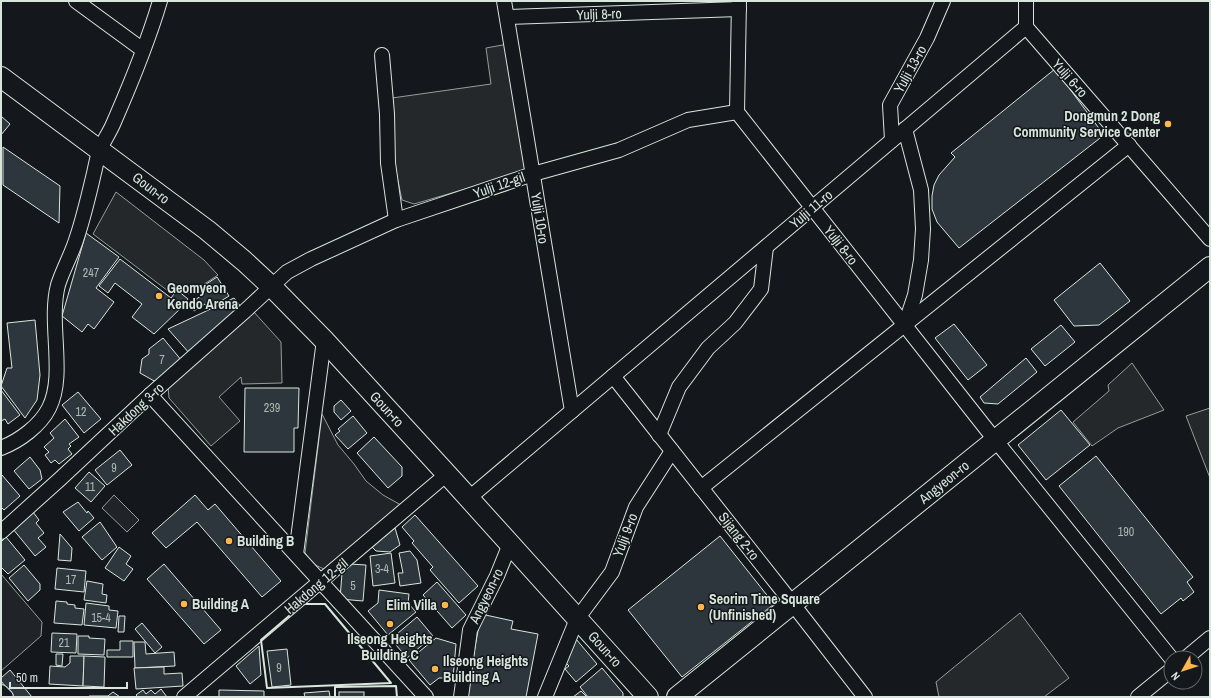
<svg xmlns="http://www.w3.org/2000/svg" width="1211" height="698" font-family="'Archivo Narrow',sans-serif">
<style>
.green{fill:#202428;stroke:#939e99}
.parking{fill:#24282b;stroke:#939e99}
.building{fill:#2c363c;stroke:#d8e6dc}
.lines{fill:none;stroke-linecap:round;stroke-linejoin:round}
.street-casing{stroke:#d8e6dc;stroke-width:16}
.secondary-casing{stroke:#d8e6dc;stroke-width:22}
.street{stroke:#14181c;stroke-width:14}
.secondary{stroke:#14181c;stroke-width:20}
.wall{stroke:#d8e6dc;stroke-width:2}
.poi-dot{fill:#ffb74d;stroke:#14181c;stroke-width:1.5}
.labels{text-anchor:middle;stroke-width:3;stroke-linejoin:round;paint-order:stroke}
.number-label{font-size:12px;fill:#adbab4}
.street-label{font-size:14px;fill:#d8e6dc;stroke:#14181c}
.poi-label{font-size:14px;font-weight:bold;fill:#d8e6dc;stroke:#14181c;text-anchor:start}
</style>
<rect width="100%" height="100%" fill="#14181c"/>
<g class="green">
<path d="M322,414L338,445L354,464L366,481L383,495L401,505L324,569L313,564L305,553Z"/>
<path d="M114,495L139,520L127,532L102,508Z"/>
<path d="M1,574L42,622L41,636L1,671Z"/>
</g>
<g class="parking">
<path d="M508,44L530,170L414,204L402,200L394,162L392,98L491,84L486,48Z"/>
<path d="M116,192L204,260L218,275L189,294L177,287L172,294L93,234Z"/>
<path d="M253,311L281,342L282,383L242,384L241,377L219,397L240,421L211,446L169,398L168,386Z"/>
<path d="M1132,363L1164,410L1118,428L1092,446L1073,422L1109,391L1108,385Z"/>
<path d="M1210,408V478L1186,416Z"/>
<path d="M1020,613L1069,678L1044,697H939L936,682Z"/>
</g>
<g class="building">
<path d="M1055,69L1104,135L959,248L937,222L932,209V196L934,185L939,175L955,157L951,153Z"/>
<path d="M1,116L10,124L1,135Z"/>
<path d="M3,147L60,186L59,223L3,185Z"/>
<path d="M86,233L119,257L96,288L114,302L94,329L88,324L82,332L62,316Z"/>
<path d="M120,259L171,298L177,290L188,299L182,307L154,334L132,317L142,304L115,283L108,293L99,286Z"/>
<path d="M1100,263L1130,301L1099,325L1074,326L1054,300Z"/>
<path d="M217,277L229,296L208,309L205,304L194,311L190,303L201,296L197,290Z"/>
<path d="M234,298L242,308L190,354L168,329Z"/>
<path d="M35,320L40,375L37,400L25,418L1,386L7,368H12L7,323Z"/>
<path d="M954,324L987,365L968,380L935,338Z"/>
<path d="M1061,325L1075,342L1045,366L1031,349Z"/>
<path d="M163,338L182,361L156,382L140,373L142,359L149,354V349Z"/>
<path d="M1026,358L1037,372L998,404L984,403L980,397Z"/>
<path d="M245,388H299L298,428H294V452H244Z"/>
<path d="M1,390L20,415L8,424L5,419L1,421Z"/>
<path d="M78,392L101,419L84,433L62,405Z"/>
<path d="M341,400L351,411L341,420L334,412V406Z"/>
<path d="M1061,410L1090,445L1046,480L1018,445Z"/>
<path d="M353,416L367,433L348,449L335,435L340,431L338,429Z"/>
<path d="M65,419L79,437L69,444L71,446L68,449L72,454L59,464L55,460L51,463L45,455L49,452L44,447L54,438L50,433Z"/>
<path d="M374,437L402,467V476L388,488L357,453Z"/>
<path d="M120,450L132,465L107,485L95,470Z"/>
<path d="M1096,456L1193,577L1187,582L1194,592L1183,601L1181,598L1161,614L1059,486Z"/>
<path d="M30,457L40,470L42,479L29,489L14,471Z"/>
<path d="M89,472L105,486L91,502L75,488Z"/>
<path d="M2,475L20,496L4,510L1,507V476Z"/>
<path d="M195,495L208,510L215,504L281,581L262,597L197,522L166,548L152,533Z"/>
<path d="M78,502L87,513L88,511L94,518L79,531L63,512Z"/>
<path d="M33,512L39,520L36,523L44,533L38,538L46,547L35,556L13,529Z"/>
<path d="M415,515L478,586L459,603L430,570L433,567L412,543L414,541L402,527Z"/>
<path d="M100,522L117,547L102,560L82,537Z"/>
<path d="M395,528L400,545L390,552L376,551L372,547Z"/>
<path d="M60,534L72,548L71,561L58,560Z"/>
<path d="M720,536L774,604L682,677L628,610Z"/>
<path d="M6,537L25,560L8,574L1,567V542Z"/>
<path d="M119,547L131,556L126,564L133,569L124,581L105,568Z"/>
<path d="M410,551L417,560L421,583L400,586L398,573H403L399,553Z"/>
<path d="M391,553L395,583L373,586L370,556Z"/>
<path d="M164,564L221,630L204,644L147,579Z"/>
<path d="M350,564L366,565L363,601L340,599L342,573Z"/>
<path d="M24,565L40,584V590L28,601L9,578Z"/>
<path d="M57,568L86,571L84,592L55,589Z"/>
<path d="M87,581L103,584L102,594L107,595L106,603L84,600Z"/>
<path d="M437,582L466,615L452,628L423,595Z"/>
<path d="M379,590L409,594L408,603L416,612L388,635L368,611L378,603Z"/>
<path d="M56,601L67,602V604L75,605V608L84,609L82,625L54,623Z"/>
<path d="M86,603L109,606V610L118,611L116,628L84,625Z"/>
<path d="M481,614L513,621L511,629L538,634L526,697H466Z"/>
<path d="M119,616H125L124,632H118Z"/>
<path d="M417,617L433,636L407,658L391,639Z"/>
<path d="M142,623L162,647L155,653L135,629Z"/>
<path d="M52,633L77,634L76,653L51,652Z"/>
<path d="M78,636H89V638L105,639L104,655L78,654Z"/>
<path d="M436,638L456,644L453,678H439L430,685L409,660Z"/>
<path d="M576,639L597,664L576,682L565,669L569,666L564,661Z"/>
<path d="M120,641H133V657H107V650H120Z"/>
<path d="M134,642H145L146,654L174,652L175,666L135,668Z"/>
<path d="M259,646L261,675L250,684L236,666Z"/>
<path d="M287,649L291,685L272,687L267,651Z"/>
<path d="M56,654H63L62,666L56,665Z"/>
<path d="M70,656H84L83,686L49,684L50,666L65,667L70,663Z"/>
<path d="M84,656L105,657L104,687L83,686Z"/>
<path d="M164,667V674L182,673L183,686L136,689L134,668Z"/>
<path d="M602,668L623,693V697H588L580,687Z"/>
<path d="M10,670L32,697H14L1,681V678Z"/>
<path d="M161,689L167,697H138L136,695L143,690L146,694L151,690L155,694Z"/>
<path d="M219,690L264,691V697H219Z"/>
<path d="M329,691L330,697H305L304,693Z"/>
<path d="M581,691L587,697H573Z"/>
<path d="M113,692L120,697H88L89,696H108Z"/>
<rect x="339" y="692" width="25" height="5"/>
</g>
<g class="lines">
<g class="street-casing">
<g id="street">
<path d="M76,1L143,50"/>
<path d="M504,1L572,411"/>
<path d="M739,1L737,112L988,431L1171,658"/>
<path d="M1026,1V27L1210,239"/>
<path d="M507,17L739,9"/>
<path d="M382,55L387,114L388,163L396,220"/>
<path d="M892,140L890,105L927,38L943,1"/>
<path d="M905,325L915,295L921,260L923,229L921,190L905,129"/>
<path d="M613,376L785,594L865,697"/>
<path d="M150,395L426,697"/>
<path d="M659,435L679,387L708,348L735,323L761,289L766,247"/>
<path d="M1,448C19,441 40,426 49,408C66,375 48,323 58,285C63,269 72,254 77,237C84,216 89,194 94,173C96,165 97,157 100,149C104,140 110,132 114,122C131,83 148,42 160,1"/>
<path d="M701,488L1129,145"/>
<path d="M469,498L1026,27"/>
<path d="M1,532L60,479L150,395L245,311L287,272L311,259L396,220L533,174L619,150L688,120L737,112"/>
<path d="M296,554L324,340"/>
<path d="M1186,658L1210,638"/>
<path d="M1,692L6,697"/>
<path d="M184,697L447,474"/>
<path d="M461,697L470,630L497,576L510,544"/>
<path d="M545,697L577,619L612,572L636,507L672,451"/>
<path d="M1138,697L1171,670"/>
</g>
</g>
<g class="secondary-casing">
<g id="secondary">
<path d="M1,77L207,230L244,261L271,286L324,340L455,483L648,697"/>
<path d="M677,697L1210,267"/>
</g>
</g>
<use href="#street" class="street"/>
<use href="#secondary" class="secondary"/>
<g class="wall">
<path d="M303,604H325L391,683L267,688L261,640Z"/>
<path d="M335,697V687L396,686L397,697"/>
</g>
</g>
<g class="poi-dot">
<circle cx="1168" cy="124" r="4"/>
<circle cx="159" cy="296" r="4"/>
<circle cx="229" cy="541" r="4"/>
<circle cx="184" cy="604" r="4"/>
<circle cx="445" cy="605" r="4"/>
<circle cx="701" cy="607" r="4"/>
<circle cx="390" cy="624" r="4"/>
<circle cx="435" cy="669" r="4"/>
</g>
<g class="labels">
<g class="number-label">
<text x="91" y="277">247</text>
<text x="162" y="364">7</text>
<text x="272" y="412">239</text>
<text x="81" y="416">12</text>
<text x="114" y="472">9</text>
<text x="90" y="491">11</text>
<text x="1126" y="536">190</text>
<text x="382" y="573">3-4</text>
<text x="71" y="584">17</text>
<text x="353" y="590">5</text>
<text x="101" y="622">15-4</text>
<text x="64" y="647">21</text>
<text x="279" y="672">9</text>
</g>
<g class="street-label">
<text transform="translate(599 14) rotate(-2)" y="5">Yulji 8-ro</text>
<text transform="translate(910 69) rotate(-61)" y="5">Yulji 13-ro</text>
<text transform="translate(1070 78) rotate(49)" y="5">Yulji 6-ro</text>
<text transform="translate(499 185) rotate(-19)" y="5">Yulji 12-gil</text>
<text transform="translate(151 188) rotate(37)" y="5">Goun-ro</text>
<text transform="translate(811 209) rotate(-40)" y="5">Yulji 11-ro</text>
<text transform="translate(540 218) rotate(81)" y="5">Yulji 10-ro</text>
<text transform="translate(841 245) rotate(52)" y="5">Yulji 8-ro</text>
<text transform="translate(136 409) rotate(-43)" y="5">Hakdong 3-ro</text>
<text transform="translate(387 409) rotate(47)" y="5">Goun-ro</text>
<text transform="translate(944 482) rotate(-39)" y="5">Angyeon-ro</text>
<text transform="translate(625 535) rotate(-69)" y="5">Yulji 9-ro</text>
<text transform="translate(739 536) rotate(52)" y="5">Sijang 2-ro</text>
<text transform="translate(316 586) rotate(-40)" y="5">Hakdong 12-gil</text>
<text transform="translate(486 596) rotate(-64)" y="5">Angyeon-ro</text>
<text transform="translate(605 649) rotate(48)" y="5">Goun-ro</text>
</g>
<g class="poi-label">
<text x="1160" y="121" text-anchor="end">Dongmun 2 Dong<tspan x="1160" dy="16">Community Service Center</tspan></text>
<text x="167" y="293">Geomyeon<tspan x="167" dy="16">Kendo Arena</tspan></text>
<text x="237" y="546">Building B</text>
<text x="709" y="604">Seorim Time Square<tspan x="709" dy="16">(Unfinished)</tspan></text>
<text x="192" y="609">Building A</text>
<text x="437" y="610" text-anchor="end">Elim Villa</text>
<text x="390" y="644" text-anchor="middle">Ilseong Heights<tspan x="390" dy="16">Building C</tspan></text>
<text x="443" y="666">Ilseong Heights<tspan x="443" dy="16">Building A</tspan></text>
</g>
</g>
<rect width="1211" height="698" fill="none" stroke="#d8e6dc" stroke-width="4"/>
<g transform="translate(1183 670) rotate(231)"><circle r="19" fill="#14181c" stroke="#626a69"/>
<path d="M0-3L7 15L0 10L-7 15Z" fill="#ffb74d"/>
<text y="-6" font-size="11" font-weight="bold" text-anchor="middle" fill="#d8e6dc">N</text>
</g>
<path d="M10 682v6h117v-6" fill="none" stroke="#d8e6dc" stroke-width="2"/>
<text x="16" y="682" font-size="12" fill="#d8e6dc" stroke="#14181c" stroke-width="3" paint-order="stroke">50 m</text>
</svg>
